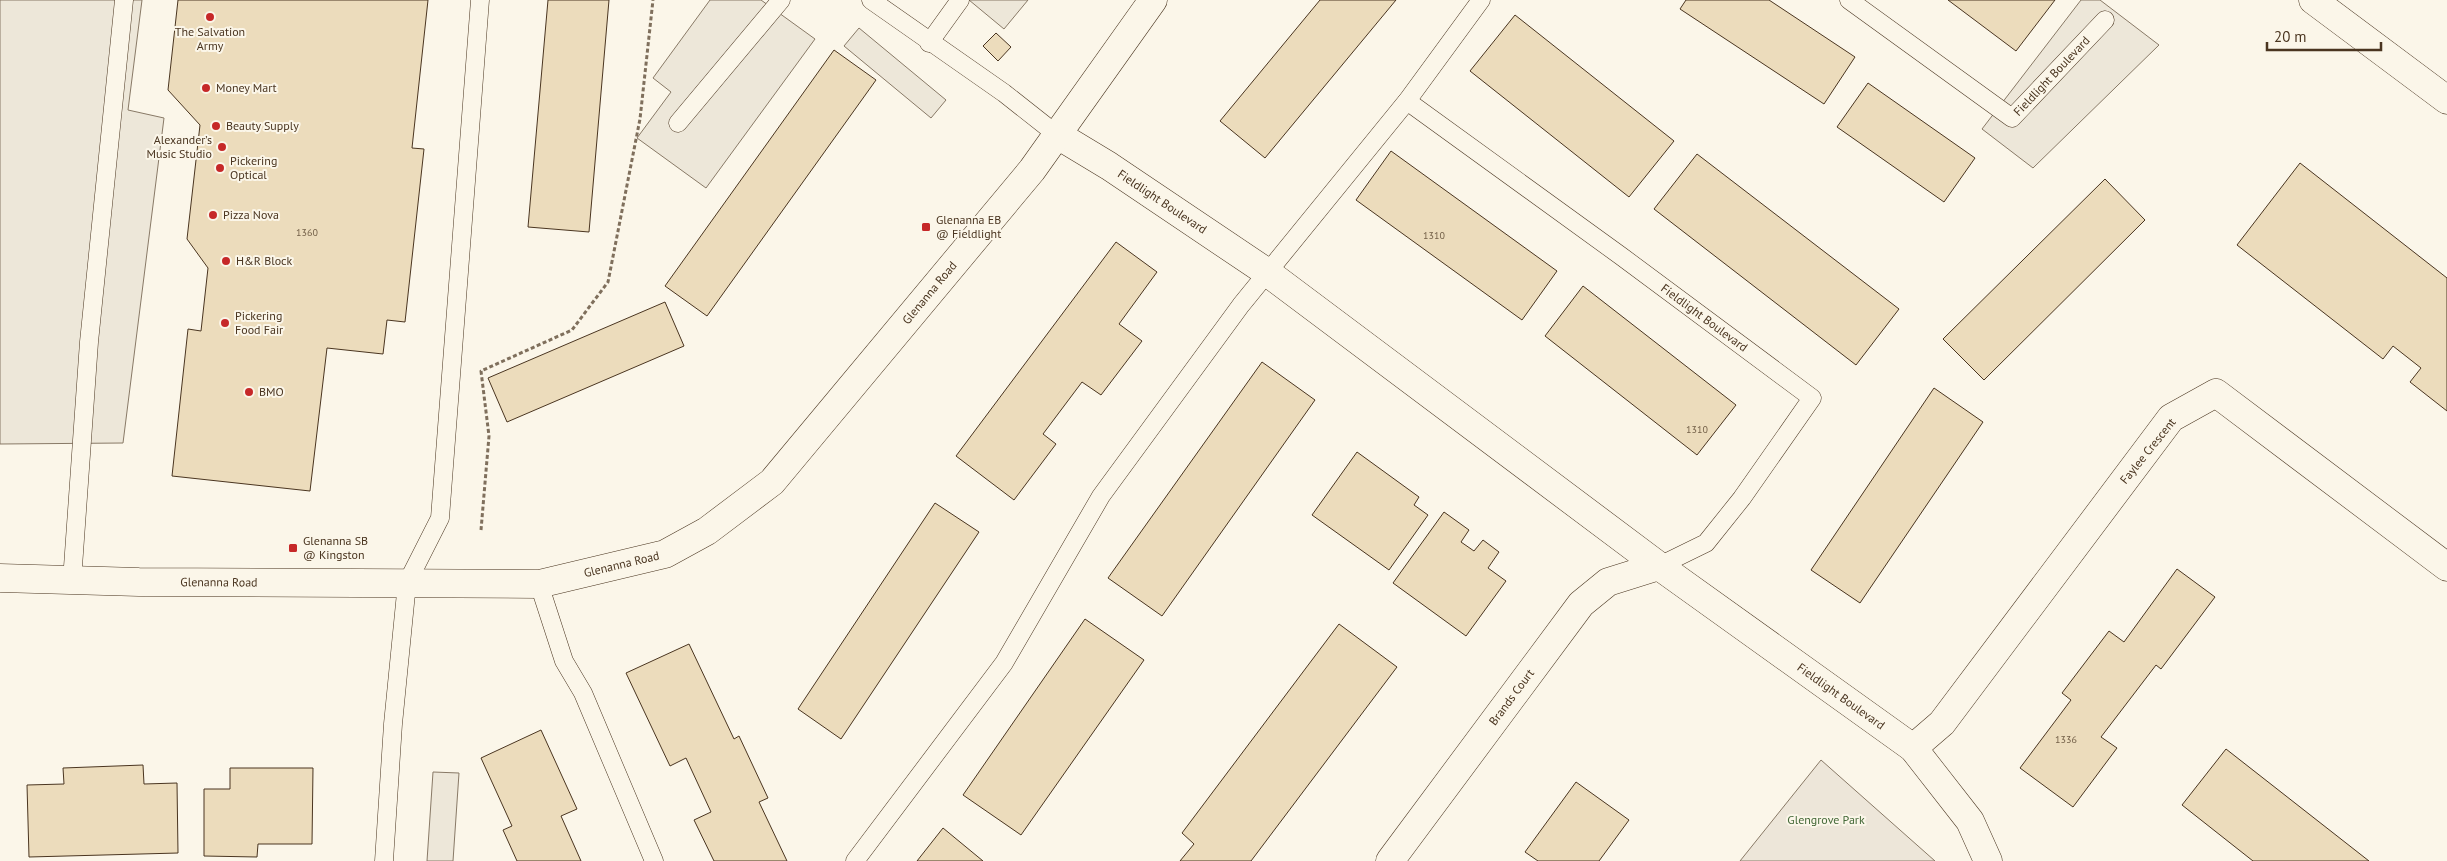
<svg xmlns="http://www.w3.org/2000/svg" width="2447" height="861" font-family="'PT Sans',sans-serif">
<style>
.green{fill:#ede6d9;stroke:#887966}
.parking{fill:#ede7d9;stroke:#887966}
.building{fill:#ecdcbc;stroke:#4a3520}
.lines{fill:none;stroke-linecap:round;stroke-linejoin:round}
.service-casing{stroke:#4a3520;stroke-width:19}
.minor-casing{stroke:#4a3520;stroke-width:29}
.tertiary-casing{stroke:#4a3520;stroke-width:29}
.secondary-casing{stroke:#4a3520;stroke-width:29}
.path{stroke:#7f6f5c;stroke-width:3;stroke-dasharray:4 2.5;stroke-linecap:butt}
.service{stroke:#fbf6e9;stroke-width:18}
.minor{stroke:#fbf6e9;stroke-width:28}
.tertiary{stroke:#fbf6e9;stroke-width:28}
.secondary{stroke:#fbf6e9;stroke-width:28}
.poi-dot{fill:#c62828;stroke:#fbf6e9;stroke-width:2}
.labels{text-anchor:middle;stroke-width:4;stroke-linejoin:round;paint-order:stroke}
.number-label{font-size:10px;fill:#725f47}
.poi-label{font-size:12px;fill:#4a3520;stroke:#fbf6e9;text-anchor:start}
.street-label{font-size:12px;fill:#4a3520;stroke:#fbf6e9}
.park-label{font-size:12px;fill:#436837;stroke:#fbf6e9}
</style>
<rect width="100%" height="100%" fill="#fbf6e9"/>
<path class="green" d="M1821,760L1935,861H1740Z"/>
<g class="parking">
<path d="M0,0H142L128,110L164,118L123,443L0,444Z"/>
<path d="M710,0H761L815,39L706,188L637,138L671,92L653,78Z"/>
<path d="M969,0H1028L1004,29Z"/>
<path d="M2081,0H2100L2159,45L2033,168L1982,129Z"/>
<path d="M859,28L946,100L931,118L844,46Z"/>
<path d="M433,772L459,773L453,861H427Z"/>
</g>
<g class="building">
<path d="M178,0H428L412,148L424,149L405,322L387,320L383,354L327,348L310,491L172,476L188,329L201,331L208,268L187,239L200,125L168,90Z"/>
<path d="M548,0H609L589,232L528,227Z"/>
<path d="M1320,0H1396L1265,158L1220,121Z"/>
<path d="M1686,0H1769L1855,57L1824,104L1680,9Z"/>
<path d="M1948,0H2055L2016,51Z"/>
<path d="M1515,15L1674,141L1629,197L1470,71Z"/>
<path d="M996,33L1011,47L998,61L983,46Z"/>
<path d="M834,50L876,80L707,316L665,286Z"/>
<path d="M1868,83L1975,158L1944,202L1837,127Z"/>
<path d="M1391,151L1557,271L1522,320L1356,200Z"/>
<path d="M1697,154L1899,309L1856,365L1654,209Z"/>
<path d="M2300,163L2447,278V411L2410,382L2421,368L2393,346L2383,359L2237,245Z"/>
<path d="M2105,179L2145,220L1984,380L1943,339Z"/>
<path d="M1116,242L1157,272L1119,324L1142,341L1101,395L1082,382L1043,434L1056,444L1014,500L956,456Z"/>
<path d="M1583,286L1736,405L1697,455L1545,336Z"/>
<path d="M665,302L684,346L507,422L488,378Z"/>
<path d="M1262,362L1315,400L1162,616L1108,578Z"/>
<path d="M1934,388L1983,422L1860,603L1811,570Z"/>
<path d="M1357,452L1419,497L1414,505L1428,515L1389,570L1312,515Z"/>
<path d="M935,503L979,532L841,739L798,709Z"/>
<path d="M1444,512L1469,530L1461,542L1474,551L1483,540L1499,552L1488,568L1506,581L1466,636L1393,583Z"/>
<path d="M2177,569L2215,597L2161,669L2156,665L2101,737L2117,748L2073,807L2020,768L2071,700L2062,693L2109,631L2124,642Z"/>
<path d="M1085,619L1144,660L1021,835L963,795Z"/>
<path d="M1339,624L1397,667L1251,861H1180L1194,844L1182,833Z"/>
<path d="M689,644L734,739L739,736L768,798L759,802L787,861H714L694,820L711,812L686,758L670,766L626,673Z"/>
<path d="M541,730L577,809L561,816L581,861H517L503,830L512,826L481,758Z"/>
<path d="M2226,749L2369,861H2253L2182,805Z"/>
<path d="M143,765L144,784L177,783L178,853L29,857L27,785L64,784L63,768Z"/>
<path d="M230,768H313L312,844H258L257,857L204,856V789H230Z"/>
<path d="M1576,782L1629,820L1599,861H1538L1525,852Z"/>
<path d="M943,828L983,861H917Z"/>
</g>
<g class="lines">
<g class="service-casing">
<g id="service">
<path d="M871,0L1004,93L1056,134"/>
<path id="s1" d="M1849,0L2012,118L2105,20"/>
<path d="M929,43L960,0"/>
<path id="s2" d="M1407,101L1621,256L1812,398L1742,498L1706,543L1659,566"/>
<path d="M678,123L781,0"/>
<path d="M72,581L89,342L124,0"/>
<path d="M539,584L564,661L583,693L654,861"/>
<path d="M384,861L393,724L407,583L440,518L480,0"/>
<path d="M855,861L1004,663L1101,496L1241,305L1407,101L1481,0"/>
</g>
</g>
<g class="minor-casing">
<g id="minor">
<path id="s3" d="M1056,134L1109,166L1268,273L1659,566L1913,748L1970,821L1988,861"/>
<path d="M1913,748L1942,723L2171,418L2216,393L2447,567"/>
<path id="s4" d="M1390,861L1581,604L1608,582L1659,566"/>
</g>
</g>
<g class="tertiary-casing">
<g id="tertiary">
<path id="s5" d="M0,578L139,582L539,584L665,554L707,531L772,482L1032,170L1153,0"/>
</g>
</g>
<g class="secondary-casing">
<path id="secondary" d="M2313,0L2447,100"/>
</g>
<path class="path" d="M481,530L489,436L481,371L572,330L608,282L640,119L653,0"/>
<use href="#service" class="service"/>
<use href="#minor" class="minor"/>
<use href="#tertiary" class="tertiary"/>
<use href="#secondary" class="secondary"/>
</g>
<g class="poi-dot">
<circle cx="210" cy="17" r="5"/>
<circle cx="206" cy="88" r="5"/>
<circle cx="216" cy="126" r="5"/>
<circle cx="222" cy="147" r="5"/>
<circle cx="220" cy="168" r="5"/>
<circle cx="213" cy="215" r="5"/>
<rect x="921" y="222" width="10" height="10" rx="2.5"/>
<circle cx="226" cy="261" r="5"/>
<circle cx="225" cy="323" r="5"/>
<circle cx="249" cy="392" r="5"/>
<rect x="288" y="543" width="10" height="10" rx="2.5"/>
</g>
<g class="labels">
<g class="number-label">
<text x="307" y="236">1360</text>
<text x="1434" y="239">1310</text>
<text x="1697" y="433">1310</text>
<text x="2066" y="743">1336</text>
</g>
<g class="poi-label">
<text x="210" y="36" text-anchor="middle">The Salvation<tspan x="210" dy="14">Army</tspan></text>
<text x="216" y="92">Money Mart</text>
<text x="226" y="130">Beauty Supply</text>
<text x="212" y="144" text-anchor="end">Alexander’s<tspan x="212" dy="14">Music Studio</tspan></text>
<text x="230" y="165">Pickering<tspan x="230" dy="14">Optical</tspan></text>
<text x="223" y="219">Pizza Nova</text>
<text x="936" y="224">Glenanna EB<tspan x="936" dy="14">@ Fieldlight</tspan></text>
<text x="236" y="265">H&amp;R Block</text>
<text x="235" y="320">Pickering<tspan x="235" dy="14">Food Fair</tspan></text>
<text x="259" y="396">BMO</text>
<text x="303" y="545">Glenanna SB<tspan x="303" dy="14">@ Kingston</tspan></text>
</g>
<g class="street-label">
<text dy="4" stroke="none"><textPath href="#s1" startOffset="259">Fieldlight Boulevard</textPath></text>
<text dy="4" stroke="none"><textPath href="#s3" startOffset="126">Fieldlight Boulevard</textPath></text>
<text dy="4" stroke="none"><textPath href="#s5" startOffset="1044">Glenanna Road</textPath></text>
<text dy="4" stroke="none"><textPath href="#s2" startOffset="368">Fieldlight Boulevard</textPath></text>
<text transform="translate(2148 451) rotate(-51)" y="4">Faylee Crescent</text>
<text dy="4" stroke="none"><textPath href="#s5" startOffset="624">Glenanna Road</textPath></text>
<text dy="4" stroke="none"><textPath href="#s5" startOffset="219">Glenanna Road</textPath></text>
<text dy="4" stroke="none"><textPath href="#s3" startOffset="966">Fieldlight Boulevard</textPath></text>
<text dy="4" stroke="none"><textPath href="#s4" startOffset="204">Brands Court</textPath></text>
</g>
<g class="park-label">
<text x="1826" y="824">Glengrove Park</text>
</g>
</g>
<path d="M2267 42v8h114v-8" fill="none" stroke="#4a3520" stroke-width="2.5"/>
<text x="2274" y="42" font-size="15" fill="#4a3520" stroke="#fbf6e9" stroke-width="4" paint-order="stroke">20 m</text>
</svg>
